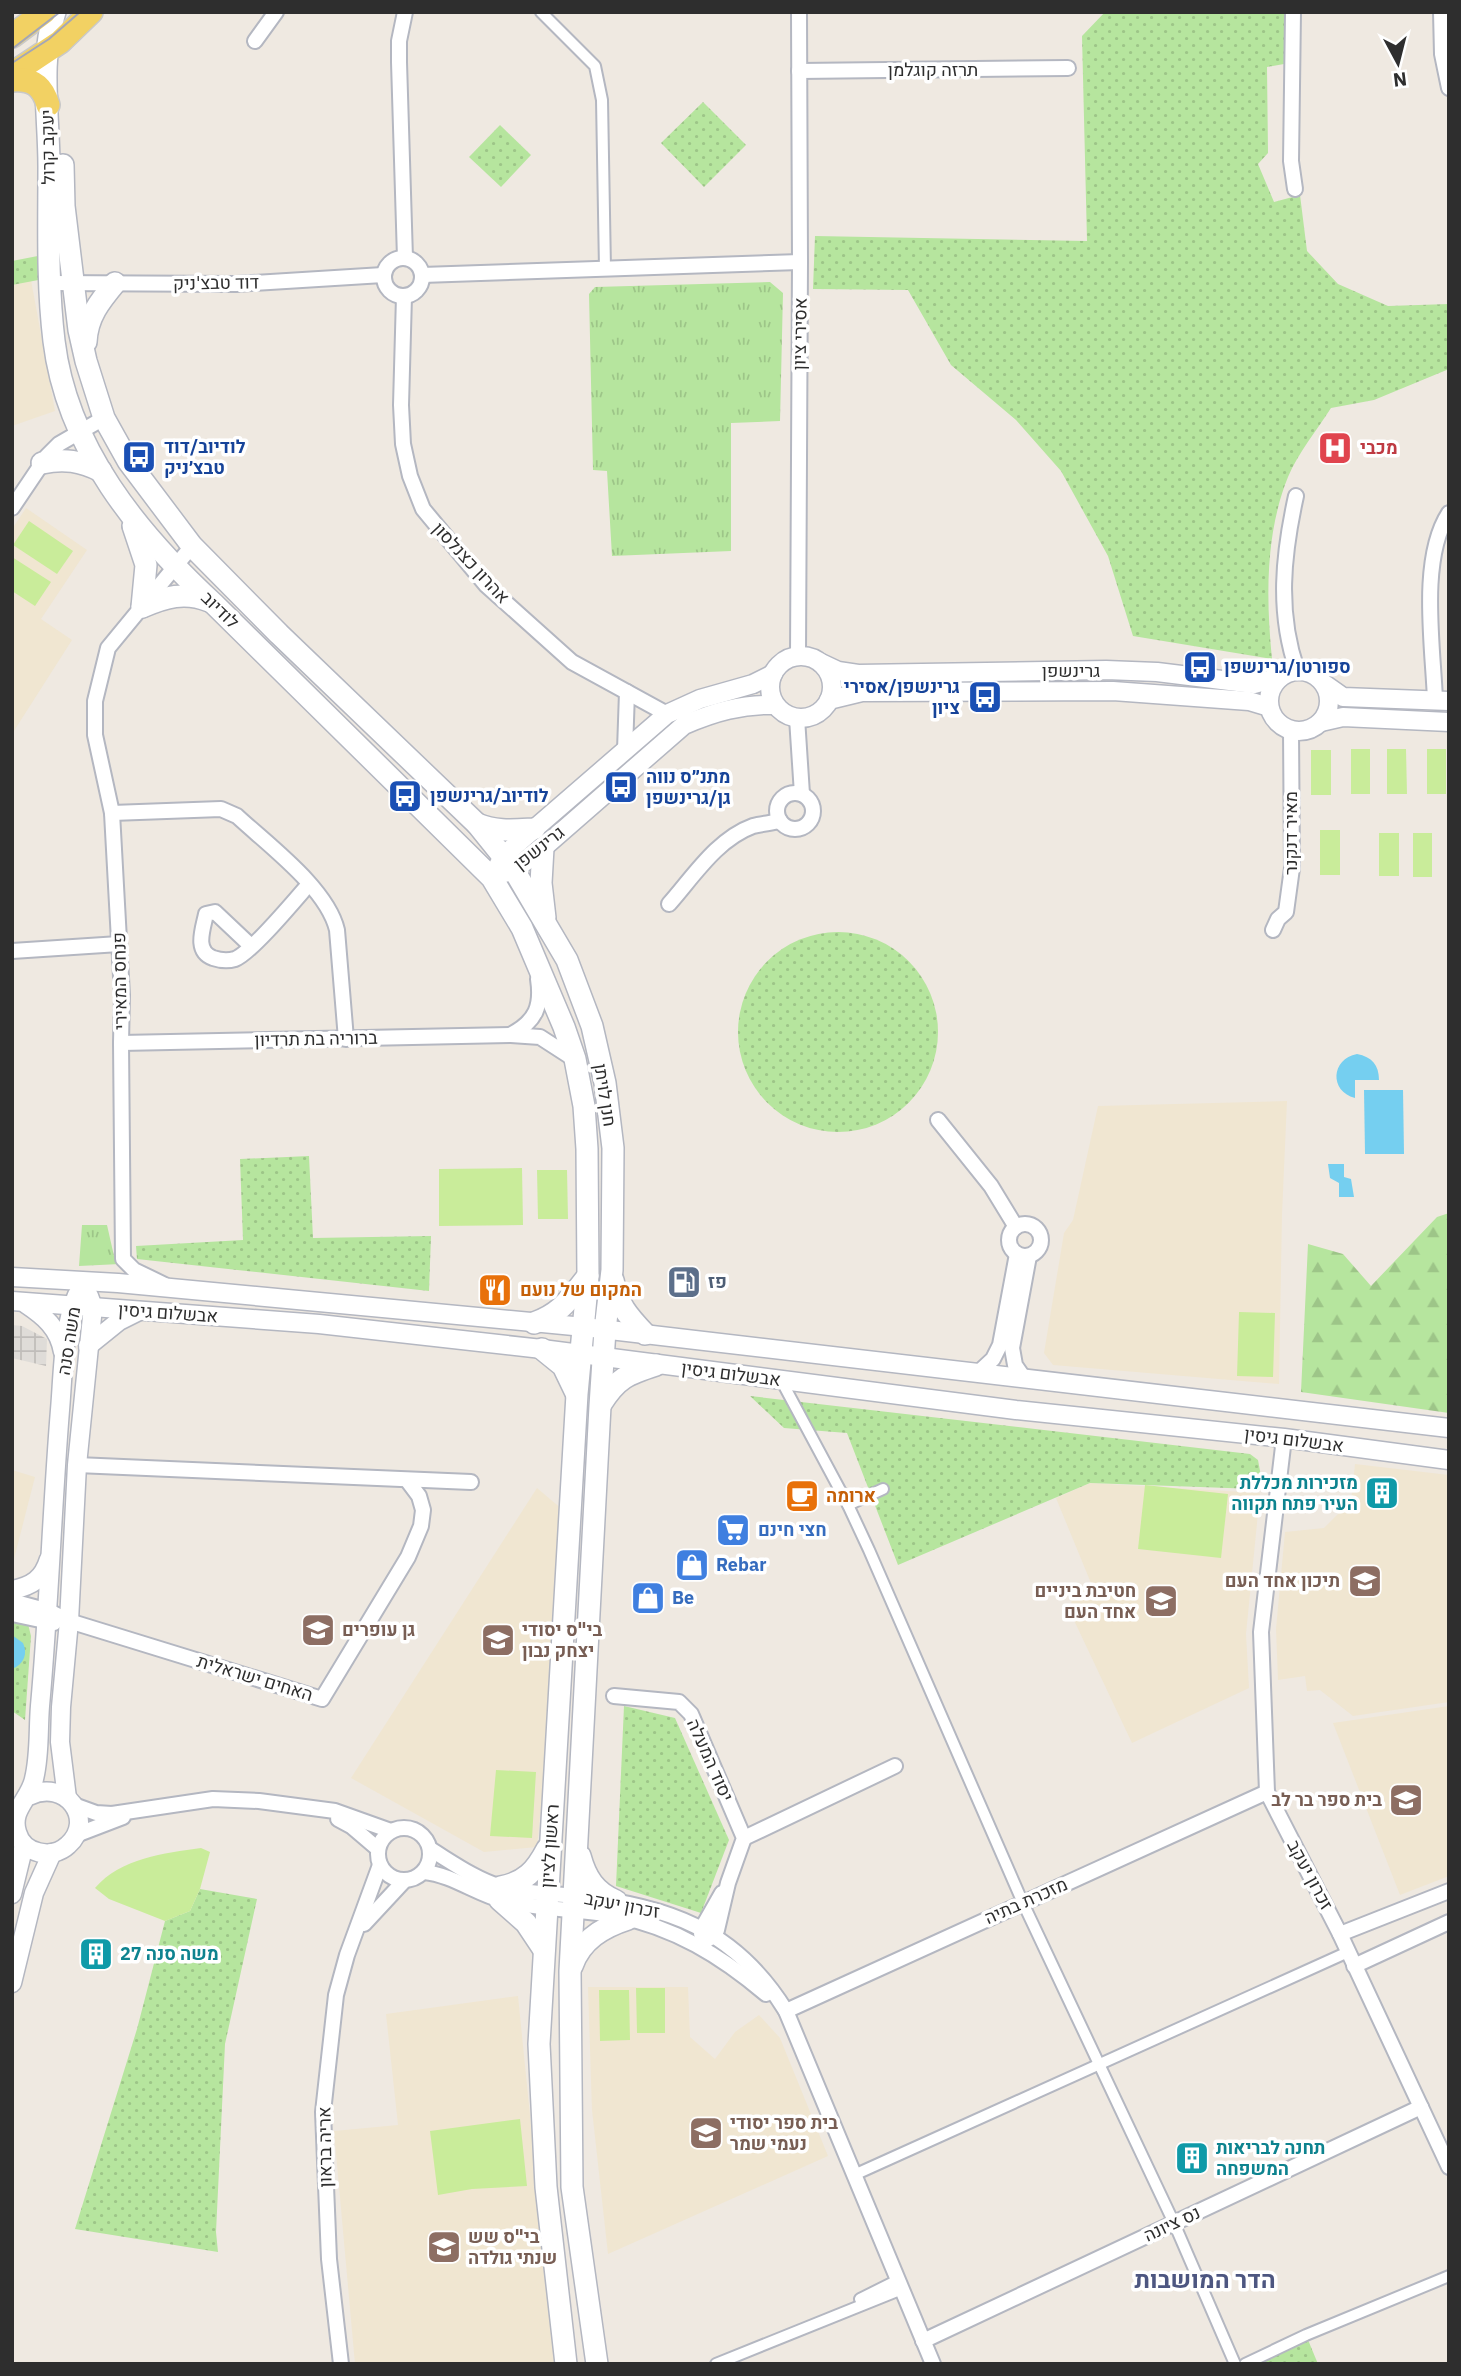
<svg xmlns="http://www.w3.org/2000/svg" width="1461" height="2376" font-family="'IBM Plex Sans',Heebo,sans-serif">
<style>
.education{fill:#f0e6d1}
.grass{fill:url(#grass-tufts)}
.forest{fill:url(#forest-firs)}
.park{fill:url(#park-dots)}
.pitch{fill:#c9ec9a}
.plaza{fill:url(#plaza-grid)}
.water{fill:#75cff0}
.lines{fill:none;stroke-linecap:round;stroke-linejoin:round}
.pedestrian-casing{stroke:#b4b7c1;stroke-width:14}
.minor-casing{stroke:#b4b7c1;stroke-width:18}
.tertiary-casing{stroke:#b4b7c1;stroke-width:21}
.secondary-casing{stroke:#b4b7c1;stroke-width:24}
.primary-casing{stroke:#c9c9c9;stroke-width:26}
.pedestrian{stroke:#fff;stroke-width:10}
.minor{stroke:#fff;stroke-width:14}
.tertiary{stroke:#fff;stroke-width:18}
.secondary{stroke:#fff;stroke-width:21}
.primary{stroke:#f2d163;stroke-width:23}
.tram{stroke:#a3a6b8;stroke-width:2}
.labels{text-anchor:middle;stroke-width:7;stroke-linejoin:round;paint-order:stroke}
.street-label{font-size:18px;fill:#2e2e2e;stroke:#fff}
.transit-label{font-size:18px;font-weight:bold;fill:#164399;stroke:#fff;text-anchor:start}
.health-label{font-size:18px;font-weight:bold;fill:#be3a42;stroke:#fff;text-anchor:start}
.service-label{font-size:18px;font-weight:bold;fill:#4e5e75;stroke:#fff;text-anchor:start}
.food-label{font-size:18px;font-weight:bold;fill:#c56008;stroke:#fff;text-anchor:start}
.culture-label{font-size:18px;font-weight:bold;fill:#0d838f;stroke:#fff;text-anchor:start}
.shop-label{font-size:18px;font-weight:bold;fill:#366cbe;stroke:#fff;text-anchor:start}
.education-label{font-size:18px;font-weight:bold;fill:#785e54;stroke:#fff;text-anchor:start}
.district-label{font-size:24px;font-weight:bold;fill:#4d5680;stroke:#fff}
</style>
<defs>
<pattern id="grass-tufts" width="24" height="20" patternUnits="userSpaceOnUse" patternTransform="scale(1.75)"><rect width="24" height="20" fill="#b6e59e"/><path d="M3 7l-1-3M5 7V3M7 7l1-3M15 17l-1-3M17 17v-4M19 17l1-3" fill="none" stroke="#9dc588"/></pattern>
<pattern id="forest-firs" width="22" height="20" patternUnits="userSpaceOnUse" patternTransform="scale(1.75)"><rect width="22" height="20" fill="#b6e59e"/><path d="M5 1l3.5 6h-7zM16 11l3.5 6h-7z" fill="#9dc588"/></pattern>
<pattern id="park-dots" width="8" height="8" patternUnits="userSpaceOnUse" patternTransform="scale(1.75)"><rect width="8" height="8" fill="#b6e59e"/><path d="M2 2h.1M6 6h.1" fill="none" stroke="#9dc588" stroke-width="1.8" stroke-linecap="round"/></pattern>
<pattern id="plaza-grid" width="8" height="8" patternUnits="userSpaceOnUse" patternTransform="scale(1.75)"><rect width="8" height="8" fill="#dfdcd8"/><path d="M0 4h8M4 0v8" fill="none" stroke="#c0bdba"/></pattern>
</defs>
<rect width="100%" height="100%" fill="#efe9e1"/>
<g class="education">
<path d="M31,280L55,411L12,426V285Z"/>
<path d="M26,508L87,550L41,619L72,640L12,734V529Z"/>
<path d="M1287,1101L1282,1214L1279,1384L1053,1365L1044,1353L1064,1233L1073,1220L1098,1106Z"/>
<path d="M1355,1464L1449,1475V1702L1353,1716L1320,1690L1307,1691L1305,1676L1278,1680L1276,1629L1285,1532L1324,1528L1351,1501Z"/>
<path d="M12,1470L35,1477L14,1559L12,1558Z"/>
<path d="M1090,1483L1260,1493L1246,1634L1249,1688L1132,1743L1071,1614L1072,1589L1093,1588L1056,1498Z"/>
<path d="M537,1488L570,1516L537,1847L484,1852L351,1778Z"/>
<path d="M1449,1706V1876L1400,1895L1333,1723Z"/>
<path d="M588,1987H688L690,2037L715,2059L735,2032L759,2015L780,2038L828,2156L608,2254L592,2110Z"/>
<path d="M518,1996L555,2364H355L334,2131L398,2125L386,2014Z"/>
</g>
<g class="grass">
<path d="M770,282L783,293L780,421L731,423V551L612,556L607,471L593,470L589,294L595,287Z"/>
<path d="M82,1225H107L114,1256L120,1264L79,1266Z"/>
</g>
<path class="forest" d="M1449,1213V1413L1301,1392L1308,1244L1343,1254L1371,1286L1437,1217Z"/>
<g class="park">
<path d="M1105,12H1284V64L1267,67L1268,153L1258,164L1274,202L1300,195L1307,251L1338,284L1388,306L1449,304V369L1374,400L1331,408C1317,430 1298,453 1288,477C1265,534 1266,599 1272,659L1133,636L1108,556L1061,471L1016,420L951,365L908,290L813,289L815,236L1087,241L1082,36Z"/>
<path d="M703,102L746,145L704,187L661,143Z"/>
<path d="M500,125L531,155L501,187L469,157Z"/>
<path d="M48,254L49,278L12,285V261Z"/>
<circle cx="838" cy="1032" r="100"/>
<path d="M309,1156L313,1238L431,1236L429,1291L137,1259L136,1246L243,1240L240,1159Z"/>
<path d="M750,1396L1250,1454L1258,1460L1263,1487L1255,1489L1090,1483L898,1565L847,1433L784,1428Z"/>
<path d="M12,1618L28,1624L31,1636L25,1720L12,1711Z"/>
<path d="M624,1706L675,1718L729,1840L701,1913L616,1886Z"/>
<path d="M200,1889L257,1899L225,2044L216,2232L218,2252L75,2229L137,2029L165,1921L190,1911Z"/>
<path d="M1306,2335L1318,2364H1245Z"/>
</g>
<g class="pitch">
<path d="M29,521L73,551L57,574L13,545Z"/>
<path d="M12,557L51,582L35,606L12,591Z"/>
<rect x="1351" y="749" width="19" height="45"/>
<path d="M1387,749H1406L1407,794H1387Z"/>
<rect x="1427" y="749" width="19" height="45"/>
<rect x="1311" y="750" width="20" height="45"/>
<rect x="1320" y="830" width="20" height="45"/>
<rect x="1379" y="833" width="20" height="43"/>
<rect x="1413" y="833" width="19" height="44"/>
<path d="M522,1168L523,1225L439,1226V1169Z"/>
<path d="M537,1170H567L568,1219H538Z"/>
<path d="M1239,1312L1275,1313L1273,1377L1237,1376Z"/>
<path d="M1145,1485L1228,1494L1221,1558L1138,1549Z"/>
<path d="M496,1770L536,1772L532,1838L490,1836Z"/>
<path d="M201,1848L210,1852L200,1889L190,1911L165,1921L109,1899L95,1888C121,1858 164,1853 201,1848Z"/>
<path d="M665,1988V2033H637L636,1988Z"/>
<path d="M599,1990H629L630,2040L600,2041Z"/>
<path d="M520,2119L527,2186L472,2189L438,2195L430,2131Z"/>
</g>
<path class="plaza" d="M12,1325L22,1326L47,1339L46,1366L12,1358Z"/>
<g class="water">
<path d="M1357,1054C1372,1057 1379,1065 1379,1080H1355V1098C1329,1091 1331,1059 1357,1054Z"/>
<path d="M1364,1090H1403L1404,1154H1365Z"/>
<path d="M1328,1164H1344V1177L1351,1179L1354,1197H1339V1183L1330,1178Z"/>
<path d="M12,1635L23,1643C28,1654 24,1664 12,1669Z"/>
</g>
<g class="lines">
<g class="pedestrian-casing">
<g id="pedestrian">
<path d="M541,12L595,66L602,100L605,269"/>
<path d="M781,1380L848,1505L869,1550L1023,1903L1174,2223L1235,2364"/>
<path d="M848,1505L883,1489"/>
<path d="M854,2175L1348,1952"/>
<path d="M860,2299L898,2280"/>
<path d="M716,2364L902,2289"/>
<path d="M1245,2364L1306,2335L1449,2276"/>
</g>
</g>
<g class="minor-casing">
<g id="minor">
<path d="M405,12L399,41V62L405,258"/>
<path d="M1293,12L1291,161L1295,189"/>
<path d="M1441,12L1442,54L1449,88"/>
<path d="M255,41L276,12"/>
<path d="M799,71L1068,68"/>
<circle cx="403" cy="277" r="19"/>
<path d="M422,275L800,262"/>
<path d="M49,283L236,284L383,275"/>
<path d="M404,296L401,405L403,444L410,476L423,509L486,585L572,662L667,714"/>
<path d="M1296,496C1283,555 1277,612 1297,670"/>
<path d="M12,508L47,456L59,444L104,418"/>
<path d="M798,656L800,262L799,12"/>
<path d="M1435,700C1433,646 1419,559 1449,513"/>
<path d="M797,718L802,794"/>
<path d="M625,750L627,692"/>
<circle cx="795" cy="811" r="18"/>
<path d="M112,813L221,809L237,816C268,845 327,888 337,930L346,1039"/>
<path d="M669,904C693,877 717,839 753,826C761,824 771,823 780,821"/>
<path d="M1273,930L1278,919L1286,912L1292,868L1291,731"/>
<path d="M251,946L215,912L206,914C203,929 194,951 213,958C219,960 228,961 235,959C251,953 295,900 309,884"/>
<path d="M12,951L119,944"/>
<path d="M512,1034C536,1021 542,1006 538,979"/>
<path d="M121,1043L511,1035L540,1037L574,1059"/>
<path d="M938,1120L991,1186L1016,1227"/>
<circle cx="1025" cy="1240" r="16"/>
<path d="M165,1285L134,1270L123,1259L121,1043L122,995L112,813L95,735V701L108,648L192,546"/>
<path d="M979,1372L993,1359L1000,1345L1017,1254"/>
<path d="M1024,1378L1015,1365L1012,1348L1029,1256"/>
<path d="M1284,1438L1261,1632L1267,1792L1340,1934L1449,2167"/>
<path d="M77,1465L471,1482"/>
<path d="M12,1601L49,1611L69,1621L322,1699L408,1557L421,1526L423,1510L419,1496L407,1480"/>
<path d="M12,1614L54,1623"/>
<path d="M614,1696L679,1702L691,1714L744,1838L728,1883L717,1930L715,1935L707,1940"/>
<path d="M74,1805L96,1813L112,1814L213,1799L259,1801L335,1811L391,1831"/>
<path d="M338,1819L351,1826L378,1849"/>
<circle cx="404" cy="1854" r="26"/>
<path d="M76,1835L123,1817"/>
<path d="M744,1838L895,1766"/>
<path d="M430,1849C453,1863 475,1879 501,1887C525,1894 550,1893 575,1896C667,1905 735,1929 786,2011L933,2364"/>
<path d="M424,1872C453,1875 476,1894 504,1901C541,1910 579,1909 616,1916C674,1927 721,1956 766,1994"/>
<path d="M364,1924L404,1881"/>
<path d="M701,1934L702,1928L722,1893"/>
<path d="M1340,1934L1449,1891"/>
<path d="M1354,1966L1449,1922"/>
<path d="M786,2011L1267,1792"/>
<path d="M923,2341L1421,2107"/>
<path d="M341,2364L329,2259L323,2112L336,1995L347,1955L380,1865"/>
</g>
</g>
<g class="tertiary-casing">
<g id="tertiary">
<circle cx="801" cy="687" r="31"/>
<path d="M821,663L838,671L858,674L1106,670L1157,672L1254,684L1280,677"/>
<circle cx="1299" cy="701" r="30"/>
<path d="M1326,685L1343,697L1449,701"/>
<path d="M829,700L862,692L1113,691L1249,701L1269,707"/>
<path d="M1321,722L1343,717L1449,722"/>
<path d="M501,874L514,870L543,848L684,725C714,712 742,704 775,705"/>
<path d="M492,878L503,856L667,714L700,699L753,684L773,674"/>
<path d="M12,1277L118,1283L584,1327L1449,1428"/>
<path d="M12,1301L319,1324L542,1349L1016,1410L1284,1438L1449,1460"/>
<path d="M26,1304C44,1316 59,1328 63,1352"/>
<path d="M88,1346L119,1321L139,1311"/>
<path d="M12,1590C32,1586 43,1579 49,1559"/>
<path d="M29,1796C66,1778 96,1820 68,1845C52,1860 23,1854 17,1832C10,1810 30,1799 34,1779C40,1755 38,1730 40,1706C49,1607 52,1509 60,1410C63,1375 63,1327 77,1295"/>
<path d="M67,1798L60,1742L61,1707L69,1621L77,1465L93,1307L89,1296"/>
<path d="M12,1894L24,1845"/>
<path d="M12,1983L34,1893L52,1853"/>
</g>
</g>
<g class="secondary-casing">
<g id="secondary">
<path d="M55,12C39,60 49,116 49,166C49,225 47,283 54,341C67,448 138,534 214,604L492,878L522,928L564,1027L575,1059L584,1106L587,1149L588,1276L577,1394L539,2044L546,2187L566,2364"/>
<path d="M63,165L64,206L79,330L86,361L104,418L128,461L192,546L279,634L477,824L514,870L567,960L592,1026L605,1083L613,1148L612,1270L605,1330L600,1406L570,1971L572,2187L597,2364"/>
<path d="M86,342C87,317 100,301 115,283"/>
<path d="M42,463C64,458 81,461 101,471"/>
<path d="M133,526L146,565L142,607"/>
<path d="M142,607C165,597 185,591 209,601"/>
<path d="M477,824C496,832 514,830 534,829"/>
<path d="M543,848L541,883L545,918"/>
<path d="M613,1280C618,1305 628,1316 645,1334"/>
<path d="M534,1323C562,1313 570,1298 588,1276"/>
<path d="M542,1349L563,1366L576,1393"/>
<path d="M601,1404C617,1378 628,1374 656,1365"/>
<path d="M580,1856C586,1878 595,1892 616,1901"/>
<path d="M500,1887C525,1883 536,1870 547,1849"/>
<path d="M500,1900L526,1923L544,1950"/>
<path d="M572,1966C581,1940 603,1927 628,1919"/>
</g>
</g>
<g class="primary-casing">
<g id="primary">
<path d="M12,36L44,12"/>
<path d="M12,74L60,42L91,12"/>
<path d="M12,80C32,78 43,86 48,105"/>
</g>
</g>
<use href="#pedestrian" class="pedestrian"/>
<use href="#minor" class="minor"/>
<use href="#tertiary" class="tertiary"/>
<use href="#secondary" class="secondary"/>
<use href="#primary" class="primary"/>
<g class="tram">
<path d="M12,49L60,12"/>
<path d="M12,63L49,39L80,12"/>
</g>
</g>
<defs>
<g id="hospital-square" transform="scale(1.75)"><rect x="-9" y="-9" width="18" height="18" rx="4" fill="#e0444e" stroke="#fff"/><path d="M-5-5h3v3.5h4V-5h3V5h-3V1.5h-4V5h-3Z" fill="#fff"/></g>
<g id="bus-square" transform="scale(1.75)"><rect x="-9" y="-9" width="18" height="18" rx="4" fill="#1a4fb4" stroke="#fff"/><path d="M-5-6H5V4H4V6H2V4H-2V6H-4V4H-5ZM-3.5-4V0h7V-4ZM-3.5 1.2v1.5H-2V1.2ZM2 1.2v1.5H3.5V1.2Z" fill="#fff"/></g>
<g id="fuel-square" transform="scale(1.75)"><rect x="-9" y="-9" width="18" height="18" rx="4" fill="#5c6f8a" stroke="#fff"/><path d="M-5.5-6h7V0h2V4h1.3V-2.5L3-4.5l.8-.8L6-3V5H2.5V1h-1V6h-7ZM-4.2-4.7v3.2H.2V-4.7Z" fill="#fff"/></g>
<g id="restaurant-square" transform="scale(1.75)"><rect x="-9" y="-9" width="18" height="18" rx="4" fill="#e8710a" stroke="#fff"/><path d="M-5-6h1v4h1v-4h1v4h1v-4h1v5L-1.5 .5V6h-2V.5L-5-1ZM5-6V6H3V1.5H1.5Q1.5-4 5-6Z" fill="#fff"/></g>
<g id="building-square" transform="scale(1.75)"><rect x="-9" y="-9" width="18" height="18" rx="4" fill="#0f9aa8" stroke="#fff"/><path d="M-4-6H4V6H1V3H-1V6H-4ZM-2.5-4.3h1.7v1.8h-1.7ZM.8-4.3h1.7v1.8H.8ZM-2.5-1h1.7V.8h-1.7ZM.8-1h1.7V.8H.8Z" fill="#fff"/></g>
<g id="cafe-square" transform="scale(1.75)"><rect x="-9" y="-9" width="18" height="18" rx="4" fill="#e8710a" stroke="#fff"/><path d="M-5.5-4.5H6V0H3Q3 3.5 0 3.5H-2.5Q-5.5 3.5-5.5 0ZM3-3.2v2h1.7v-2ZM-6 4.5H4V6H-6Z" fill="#fff"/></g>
<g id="supermarket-square" transform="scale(1.75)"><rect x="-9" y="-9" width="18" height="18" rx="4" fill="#3f7fe0" stroke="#fff"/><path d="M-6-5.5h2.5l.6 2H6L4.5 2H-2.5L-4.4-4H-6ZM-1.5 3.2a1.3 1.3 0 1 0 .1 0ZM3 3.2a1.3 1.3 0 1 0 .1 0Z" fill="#fff"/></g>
<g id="shop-square" transform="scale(1.75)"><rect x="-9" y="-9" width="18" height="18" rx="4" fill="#3f7fe0" stroke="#fff"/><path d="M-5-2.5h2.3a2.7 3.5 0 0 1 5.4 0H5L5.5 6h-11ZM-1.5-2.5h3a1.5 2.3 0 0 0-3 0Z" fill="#fff"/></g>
<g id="school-square" transform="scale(1.75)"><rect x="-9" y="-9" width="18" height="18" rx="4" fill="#8d6e63" stroke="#fff"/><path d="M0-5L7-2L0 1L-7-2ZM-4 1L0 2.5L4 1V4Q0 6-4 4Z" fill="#fff"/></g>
</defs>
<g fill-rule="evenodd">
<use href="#hospital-square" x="1335" y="448"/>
<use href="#bus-square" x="139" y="457"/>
<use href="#bus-square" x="1200" y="667"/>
<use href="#bus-square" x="985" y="697"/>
<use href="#bus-square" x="621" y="787"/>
<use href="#bus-square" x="405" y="796"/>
<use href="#fuel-square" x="684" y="1282"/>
<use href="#restaurant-square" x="495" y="1290"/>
<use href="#building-square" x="1382" y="1493"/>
<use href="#cafe-square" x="802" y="1496"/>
<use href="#supermarket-square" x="733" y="1530"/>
<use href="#shop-square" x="692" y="1565"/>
<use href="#school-square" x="1365" y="1581"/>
<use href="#shop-square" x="648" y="1598"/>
<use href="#school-square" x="1161" y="1601"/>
<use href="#school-square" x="318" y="1630"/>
<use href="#school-square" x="498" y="1640"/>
<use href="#school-square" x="1406" y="1800"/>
<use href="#building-square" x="96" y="1954"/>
<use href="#school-square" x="706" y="2133"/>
<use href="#building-square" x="1192" y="2158"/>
<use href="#school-square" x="444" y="2247"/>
</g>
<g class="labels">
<g class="street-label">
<text x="933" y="76">תרזה קוגלמן</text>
<text transform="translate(48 147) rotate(-91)" y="6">יעקב קרול</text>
<text transform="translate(216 283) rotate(-1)" y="6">דוד טבצ'ניק</text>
<text transform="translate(800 334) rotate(-89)" y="6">אסירי ציון</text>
<text transform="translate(471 563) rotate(47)" y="6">אהרון כצנלסון</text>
<text transform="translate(220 610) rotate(44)" y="6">לודיוב</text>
<text x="1071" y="677">גרינשפן</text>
<text transform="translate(1291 833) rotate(-90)" y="6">מאיר דנקנר</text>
<text transform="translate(539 848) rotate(-38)" y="6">גרינשפן</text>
<text transform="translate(120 981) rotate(-91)" y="6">פנחס המאירי</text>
<text transform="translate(316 1039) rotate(-1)" y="6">ברוריה בת תרדיון</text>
<text transform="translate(605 1095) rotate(81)" y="6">חנן לויתן</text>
<text transform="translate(168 1313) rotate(4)" y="6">אבשלום גיסין</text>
<text transform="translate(69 1341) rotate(-81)" y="6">משה סנה</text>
<text transform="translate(731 1374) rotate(7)" y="6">אבשלום גיסין</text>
<text transform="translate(1294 1440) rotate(7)" y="6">אבשלום גיסין</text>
<text transform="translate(255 1678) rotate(17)" y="6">האחים ישראלית</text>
<text transform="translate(710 1760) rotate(66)" y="6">יסוד המעלה</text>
<text transform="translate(550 1846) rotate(-86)" y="6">ראשון לציון</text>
<text transform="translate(1310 1875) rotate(62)" y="6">זכרון יעקב</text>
<text transform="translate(1026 1901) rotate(-24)" y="6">מזכרת בתיה</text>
<text transform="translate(622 1905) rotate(11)" y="6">זכרון יעקב</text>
<text transform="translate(325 2147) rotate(-91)" y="6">אריה בראון</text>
<text transform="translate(1172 2224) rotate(-25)" y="6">נס ציונה</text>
</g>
<g class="transit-label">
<text x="164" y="453">לודיוב/דוד<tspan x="164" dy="21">טבצ׳ניק</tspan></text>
<text x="1224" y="673">ספורטן/גרינשפן</text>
<text x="960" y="693" text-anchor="end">גרינשפן/אסירי<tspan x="960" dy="21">ציון</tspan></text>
<text x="646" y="783">מתנ״ס נווה<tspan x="646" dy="21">גן/גרינשפן</tspan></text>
<text x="430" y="802">לודיוב/גרינשפן</text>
</g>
<g class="health-label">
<text x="1360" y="454">מכבי</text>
</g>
<g class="service-label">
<text x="708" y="1288">פז</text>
</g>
<g class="food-label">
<text x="520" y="1296">המקום של נועם</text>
<text x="826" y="1502">ארומה</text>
</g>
<g class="culture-label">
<text x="1358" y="1489" text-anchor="end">מזכירות מכללת<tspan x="1358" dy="21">העיר פתח תקווה</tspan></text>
<text x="120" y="1960">משה סנה 27</text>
<text x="1216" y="2154">תחנה לבריאות<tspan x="1216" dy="21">המשפחה</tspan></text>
</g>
<g class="shop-label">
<text x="758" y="1536">חצי חינם</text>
<text x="716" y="1571">Rebar</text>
<text x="672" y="1604">Be</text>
</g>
<g class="education-label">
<text x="1340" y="1587" text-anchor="end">תיכון אחד העם</text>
<text x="1136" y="1597" text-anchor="end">חטיבת ביניים<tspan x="1136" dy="21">אחד העם</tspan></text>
<text x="342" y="1636">גן עופרים</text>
<text x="522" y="1636">בי"ס יסודי<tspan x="522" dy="21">יצחק נבון</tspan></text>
<text x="1382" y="1806" text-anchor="end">בית ספר בר לב</text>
<text x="730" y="2129">בית ספר יסודי<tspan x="730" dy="21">נעמי שמר</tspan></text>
<text x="468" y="2243">בי"ס שש<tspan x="468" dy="21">שנתי גולדה</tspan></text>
</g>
<g class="district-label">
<text x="1205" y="2288">הדר המושבות</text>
</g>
</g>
<rect width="1461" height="2376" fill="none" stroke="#2e2e2e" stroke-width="28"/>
<g transform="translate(1398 63) rotate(173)" stroke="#ffffff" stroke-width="5" paint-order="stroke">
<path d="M0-5L12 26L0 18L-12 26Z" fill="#2e2e2e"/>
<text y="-10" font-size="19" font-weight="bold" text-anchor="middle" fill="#2e2e2e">N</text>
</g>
</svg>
